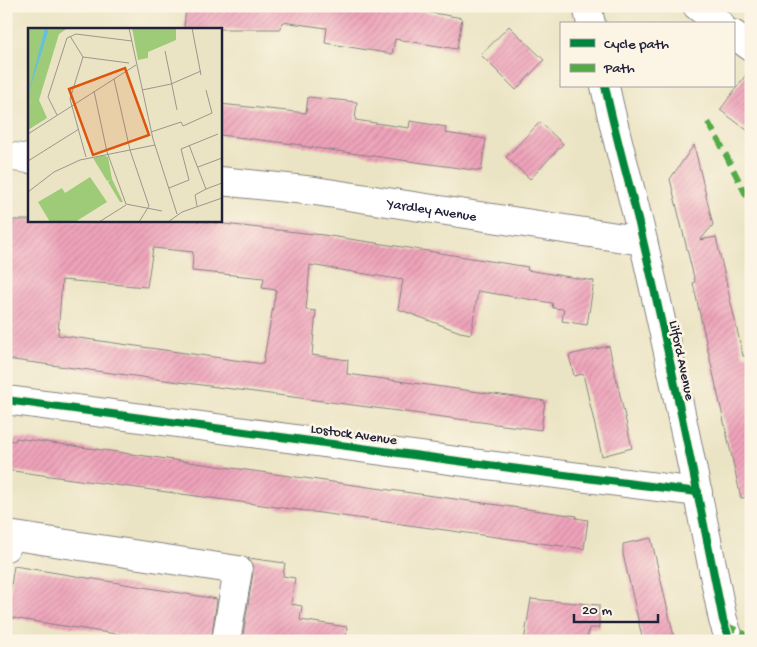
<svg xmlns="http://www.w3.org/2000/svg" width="757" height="647" font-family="'Gochi Hand',sans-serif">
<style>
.building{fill:url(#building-hatch);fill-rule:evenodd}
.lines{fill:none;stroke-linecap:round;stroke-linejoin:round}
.minor-casing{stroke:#868380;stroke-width:30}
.minor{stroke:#fff;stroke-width:28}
.quiet{stroke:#53aa46;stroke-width:6;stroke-dasharray:12 6;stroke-linecap:butt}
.cycleway-casing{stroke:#fcf5e5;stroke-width:11}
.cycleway{stroke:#00873e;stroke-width:8}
.labels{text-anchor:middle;stroke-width:5;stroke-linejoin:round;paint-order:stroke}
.street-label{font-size:14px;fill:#22223b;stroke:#fcf5e5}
.inset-road{fill:none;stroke:#9b968d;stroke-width:1}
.view{fill:#de560e;fill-opacity:0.15;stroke:#de560e;stroke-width:2.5}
.inset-edge{fill:none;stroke:#22223b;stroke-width:2.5}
</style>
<defs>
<pattern id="building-hatch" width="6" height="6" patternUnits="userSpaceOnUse" patternTransform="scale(1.25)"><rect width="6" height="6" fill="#eea3ba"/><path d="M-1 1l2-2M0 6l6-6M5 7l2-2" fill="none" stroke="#cc8ca1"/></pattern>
</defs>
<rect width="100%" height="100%" fill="#fcf5e5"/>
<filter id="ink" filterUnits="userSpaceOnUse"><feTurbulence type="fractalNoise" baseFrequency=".02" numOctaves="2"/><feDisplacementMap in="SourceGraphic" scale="10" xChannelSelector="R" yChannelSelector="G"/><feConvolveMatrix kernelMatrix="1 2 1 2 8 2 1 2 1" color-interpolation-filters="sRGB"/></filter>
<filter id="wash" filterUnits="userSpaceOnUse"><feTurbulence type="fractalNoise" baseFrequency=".0096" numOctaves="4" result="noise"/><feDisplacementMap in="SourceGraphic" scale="20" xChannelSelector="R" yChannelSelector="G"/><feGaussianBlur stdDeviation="1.12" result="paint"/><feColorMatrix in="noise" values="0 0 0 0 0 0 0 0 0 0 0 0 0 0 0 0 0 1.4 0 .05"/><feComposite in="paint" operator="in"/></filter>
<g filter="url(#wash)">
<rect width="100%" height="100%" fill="#ebe4c4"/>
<g id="blocks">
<g class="building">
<path d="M186,6H404V8L462,18L457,49L395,39L392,54L325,43L327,28L282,22L281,29H184Z"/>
<path d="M509,26L544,60L516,90L481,55Z"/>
<path d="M751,68V133L720,110Z"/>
<path d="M308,97L357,102L355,120L409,128L410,121L446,127L445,133L486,139L481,171L301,146L302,145L220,135V104L306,113Z"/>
<path d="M540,122L563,144L530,179L506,157Z"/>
<path d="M694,145L713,225L700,240L716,237L743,356L751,355V497L741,498L693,283L695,282L670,179Z"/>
<path d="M13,220H197V221L323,235L396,246L528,267L527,270L594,281L587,325L562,321L564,309L553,308L552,303L478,291L471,334L460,332L398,309L403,280L310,265L306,310L316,311L312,355L348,360L347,374L545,401L541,430L6,359V297ZM153,248L193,252L192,271L264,278L262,288L276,290L263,364L58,335L62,280L147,287Z"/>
<path d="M609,346L632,448L602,456L583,374L574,376L569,355Z"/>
<path d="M16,438L577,516L576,518L588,520L584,549L6,470V440L15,441Z"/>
<path d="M651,538L675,641H643L623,554V544Z"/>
<path d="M248,558L285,563L283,576L295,578L291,604L302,606L300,620L347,627L346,641H242L253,573V565Z"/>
<path d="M14,566L217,599L211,641H161L6,617Z"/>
<path d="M531,599L599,605V628H589L587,641H524Z"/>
</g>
</g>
</g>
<g filter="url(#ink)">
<use href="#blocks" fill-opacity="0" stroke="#868380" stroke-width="1"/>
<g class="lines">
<g class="minor-casing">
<g id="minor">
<path d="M587,6L591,24"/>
<path d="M697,6L720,24"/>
<path d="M733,34L751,47"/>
<path d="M605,86C616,139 632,192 644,245C673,369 698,494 723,620L730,641"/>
<path d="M6,156L29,159"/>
<path id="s1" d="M220,181L315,191L643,241"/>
<path d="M6,400C237,430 467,464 698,492"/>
<path d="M6,547L8,535L238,570L226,641"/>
</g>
</g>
<use href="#minor" class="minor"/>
<g class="quiet">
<path d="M708,122L720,143L751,205"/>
<path d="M725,625L751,637"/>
</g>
<g class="cycleway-casing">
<g id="cycleway">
<path d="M605,86C616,139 632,192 644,245C673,369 698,494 723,620L730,641"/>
<path d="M6,400C237,430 467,464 698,492"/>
</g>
</g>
<use href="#cycleway" class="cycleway"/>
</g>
</g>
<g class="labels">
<g class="street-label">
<text dy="5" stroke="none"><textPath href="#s1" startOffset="214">Yardley Avenue</textPath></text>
<text transform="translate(683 360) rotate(78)" y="5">Lilford Avenue</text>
<text transform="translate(354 433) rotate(8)" y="5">Lostock Avenue</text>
</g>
</g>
<g transform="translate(28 28)">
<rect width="194" height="194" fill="#ebe4c4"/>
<path d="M75,127L80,129L84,151L95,174H92L80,154L82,152L79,153L65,130Z" fill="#9ecb78"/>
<path d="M0,0H40L31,6L11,72H4L0,79ZM62,149L79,174L47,194H22L10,174L34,160L37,165Z" fill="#9ecb78"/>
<path d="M104,0H148V12L120,24V30L110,32ZM4,72H11L19,90L0,102V79Z" fill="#9ecb78"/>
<path d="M17,0H20V4L0,67Z" fill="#63c0e1"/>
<path class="inset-road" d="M101,0L125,111L149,186M164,0L173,47M42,8L55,29M137,23L149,82M86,51L102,122L121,178L111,194M114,62L143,56L173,43M66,63L79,124L98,176M29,87L20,69L39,10L48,6L104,13M123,104L153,94L155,98L184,85L178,62M0,106L108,37M161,117L178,161L167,167L169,178M58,129L42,71L55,29L101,35M0,133L51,101M170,139L194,130M141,160L161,152L153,121L190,106M178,161L194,155M0,164L26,144L52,132L127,117M98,176L134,183M71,194L98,177M140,194L154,184L194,170"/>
<path class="view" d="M97,40L121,107L65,127L41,61Z"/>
<rect width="194" height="194" class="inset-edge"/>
</g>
<rect width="757" height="647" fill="none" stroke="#fcf5e5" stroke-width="25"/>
<rect x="560" y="22" width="175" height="65" fill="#fcf5e5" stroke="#a5a1a1"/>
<rect x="570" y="39" width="25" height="8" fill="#00873e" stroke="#a5a1a1"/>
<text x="604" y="48" font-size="15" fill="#22223b">Cycle path</text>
<rect x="570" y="64" width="25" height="8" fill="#53aa46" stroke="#a5a1a1"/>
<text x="604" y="72" font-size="15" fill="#22223b">Path</text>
<path d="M574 614v8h84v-8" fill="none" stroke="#22223b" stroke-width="2.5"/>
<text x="582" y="614" font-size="15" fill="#22223b" stroke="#fcf5e5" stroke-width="4" paint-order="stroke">20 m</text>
</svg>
